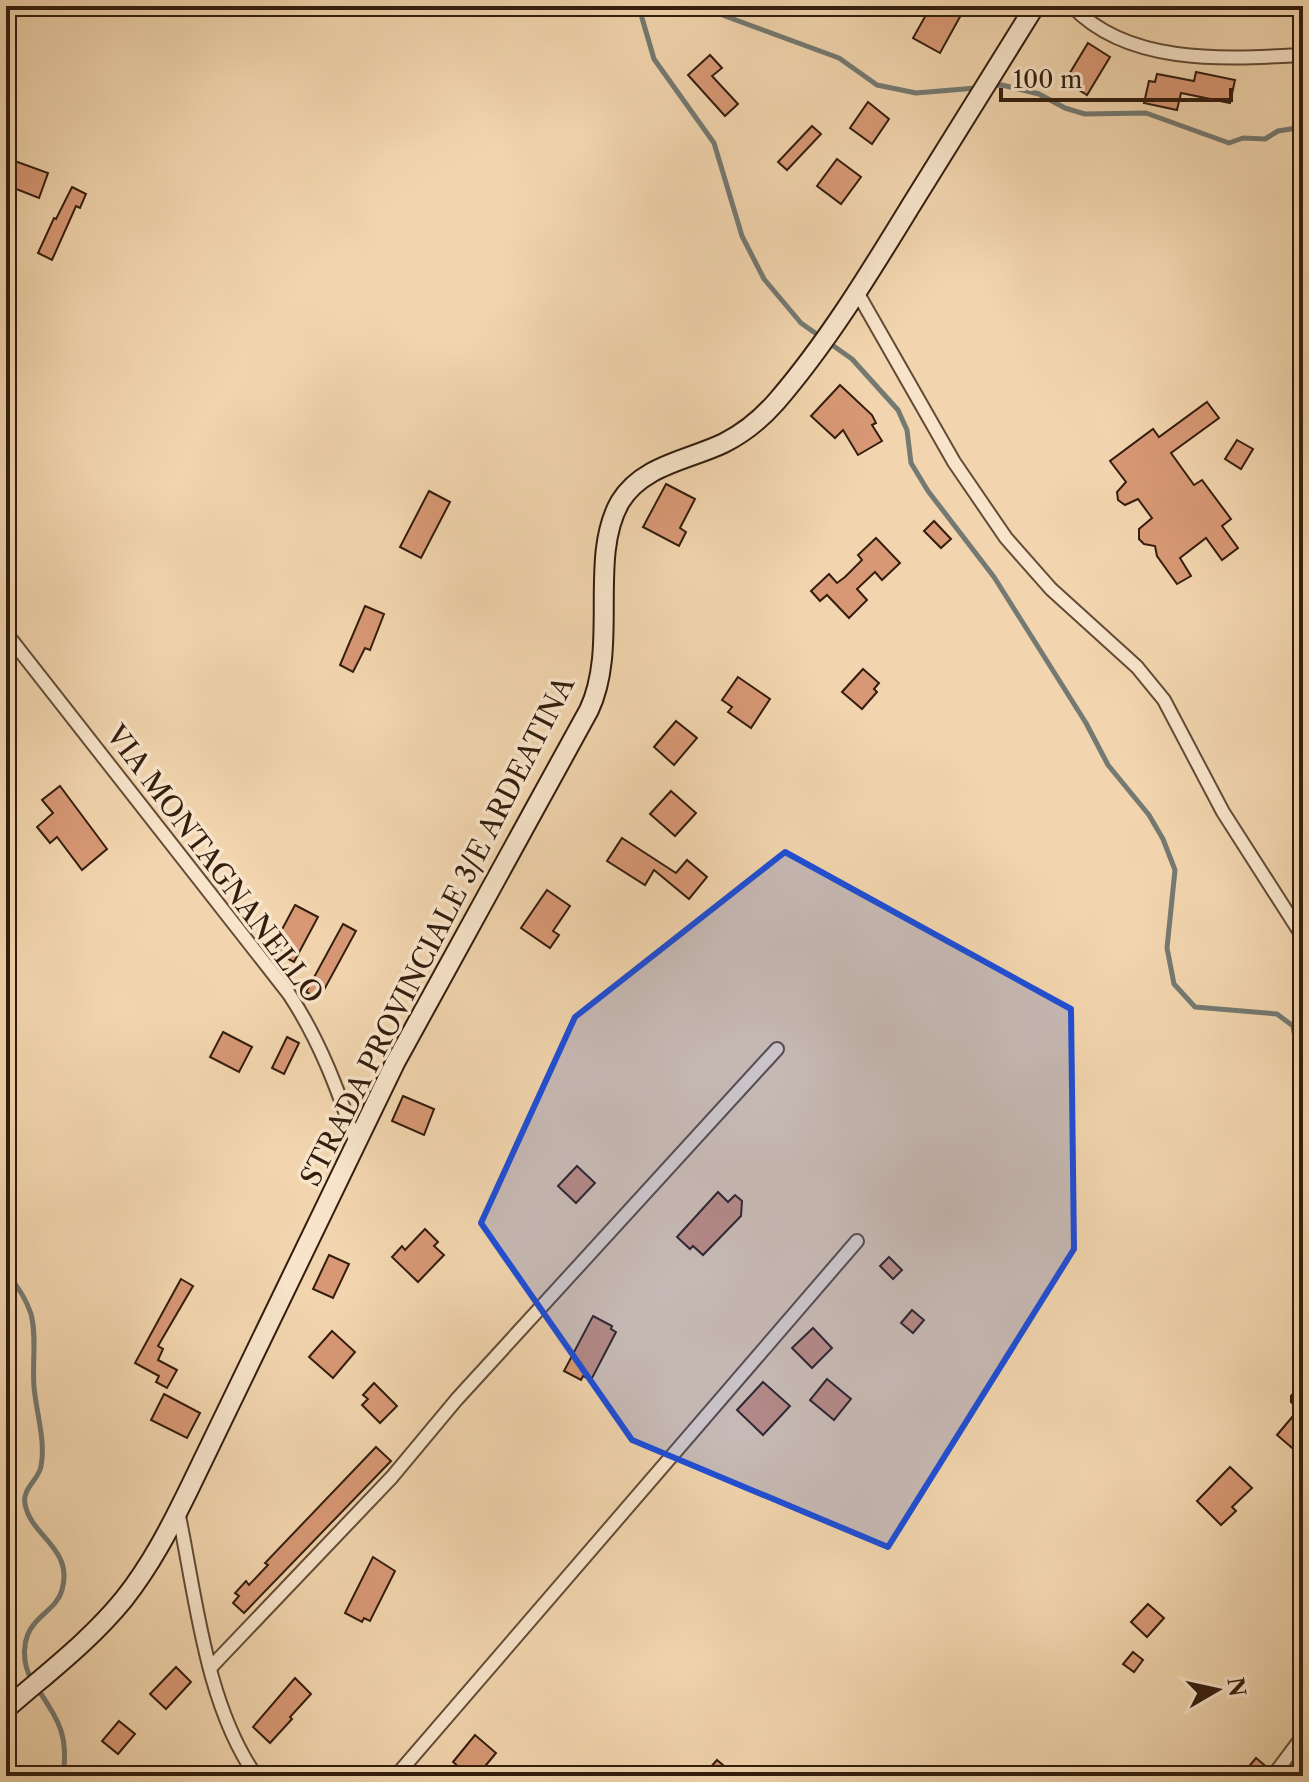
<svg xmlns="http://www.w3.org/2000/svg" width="1309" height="1782" font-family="'Libre Caslon Text',serif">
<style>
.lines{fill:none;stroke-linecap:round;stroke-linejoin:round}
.stream{stroke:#747972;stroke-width:5}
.building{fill:#d89875;stroke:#331d0d;stroke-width:2}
.street-casing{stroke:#634b35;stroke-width:16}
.secondary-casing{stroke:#331d0d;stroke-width:22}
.street{stroke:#f7e4ca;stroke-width:12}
.secondary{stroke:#f7e4ca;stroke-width:18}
.marked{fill:#1d4ed8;fill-opacity:0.2;stroke:#1d4ed8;stroke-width:6;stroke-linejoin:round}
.labels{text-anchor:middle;stroke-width:7;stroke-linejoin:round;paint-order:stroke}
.street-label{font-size:28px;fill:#331d0d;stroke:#f7e4ca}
</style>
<rect width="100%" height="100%" fill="#f2d5ae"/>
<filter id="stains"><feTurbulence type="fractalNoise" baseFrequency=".0025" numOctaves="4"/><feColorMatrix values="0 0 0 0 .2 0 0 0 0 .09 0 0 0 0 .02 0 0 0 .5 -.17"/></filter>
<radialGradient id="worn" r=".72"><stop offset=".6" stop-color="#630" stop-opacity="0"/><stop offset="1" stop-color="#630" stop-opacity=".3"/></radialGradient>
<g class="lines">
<g class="stream">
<path d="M642,6V18L654,59L714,143L742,236L764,279L801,323L852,359L898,410L907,430L911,463L928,491L994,577L1086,723L1108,765L1149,815L1163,839L1175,870L1167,948L1174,984L1195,1007L1277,1014L1293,1026L1303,1083"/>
<path d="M698,6L839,58L877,85L916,93L976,88"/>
<path d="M990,86L1002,85L1039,94L1065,108L1085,114L1146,113L1229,143L1243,138L1265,139L1278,131L1303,127"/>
<path d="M6,1272C16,1284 26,1298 31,1314C37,1337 32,1363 34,1387C36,1411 46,1442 41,1466C39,1480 22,1488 25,1504C31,1537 74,1548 62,1590C58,1605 44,1612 35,1623C21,1638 22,1664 32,1680"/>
<path d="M38,1689C59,1722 69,1735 63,1776"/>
</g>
</g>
<g class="building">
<path d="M931,6H966L940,53L913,38Z"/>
<path d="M1088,43L1110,57L1087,95L1065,81Z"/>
<path d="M710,55L722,68L712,76L738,104L725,116L688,75Z"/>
<path d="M1196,72L1235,80L1230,103L1181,93L1177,110L1144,103L1149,81L1155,82L1157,74L1194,81Z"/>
<path d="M868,102L889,119L872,144L850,128Z"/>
<path d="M812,126L821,134L787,170L778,162Z"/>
<path d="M837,159L861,177L841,204L817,186Z"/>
<path d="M12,160L48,173L39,198L6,185V177Z"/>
<path d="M72,187L86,194L80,208L76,206L52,260L38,253L54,218L56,219Z"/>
<path d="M840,385L872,415L876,423L872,425L882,441L858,455L843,430L835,438L811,416Z"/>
<path d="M1207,402L1219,418L1171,453L1194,485L1202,480L1231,519L1222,526L1238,548L1222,560L1206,538L1180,558L1191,576L1177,584L1157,556L1155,546L1144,544L1139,539V529L1152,518L1138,499L1125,505L1118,500L1117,492L1126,482L1110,461L1153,429L1159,437Z"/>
<path d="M1237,440L1253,449L1241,469L1225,459Z"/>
<path d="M666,484L695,499L680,528L686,532L679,546L643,527Z"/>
<path d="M429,491L450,502L421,558L400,547Z"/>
<path d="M934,521L951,539L941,548L924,531Z"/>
<path d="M876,538L900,563L882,580L875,572L857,589L867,600L849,618L827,595L820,601L811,591L829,574L837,583L845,577L862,560L858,555Z"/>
<path d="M365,606L384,614L370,650L365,648L353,672L340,665Z"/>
<path d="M863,669L879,683L874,689L877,692L862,709L842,692Z"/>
<path d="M738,677L770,699L751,728L728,712L732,707L722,700Z"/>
<path d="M676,721L697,738L674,765L654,747Z"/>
<path d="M60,786L107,849L82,870L57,837L50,843L37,827L53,813L42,800Z"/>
<path d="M671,791L696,813L675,836L650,814Z"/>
<path d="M622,838L676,873L687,860L707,877L689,899L654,870L645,885L607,861Z"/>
<path d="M547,890L570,906L553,931L559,935L550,948L521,928Z"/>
<path d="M295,905L318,917L294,962L271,950Z"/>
<path d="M343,924L356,931L319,999L306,992Z"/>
<path d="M223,1032L252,1047L239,1072L210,1057Z"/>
<path d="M287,1037L299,1043L284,1074L272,1068Z"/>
<path d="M403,1096L434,1109L424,1135L392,1121Z"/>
<path d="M577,1166L595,1183L576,1203L558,1186Z"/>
<path d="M718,1192L728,1202L735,1195L742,1201L741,1216L703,1255L693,1246L690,1249L677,1237Z"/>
<path d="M425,1229L438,1242L434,1246L444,1255L418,1282L392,1257L402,1246L405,1250Z"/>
<path d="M329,1255L349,1264L333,1298L313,1289Z"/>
<path d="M889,1257L902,1270L893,1279L880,1266Z"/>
<path d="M181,1279L193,1286L158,1346L163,1349L158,1360L177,1370L167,1388L156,1382L159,1376L135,1363Z"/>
<path d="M912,1310L924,1320L913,1333L901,1323Z"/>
<path d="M593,1316L612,1326L611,1329L616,1332L591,1380L583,1376L581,1380L564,1371Z"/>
<path d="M813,1328L832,1348L812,1368L792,1348Z"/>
<path d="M332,1331L355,1352L333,1378L309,1357Z"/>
<path d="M827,1379L851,1399L834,1420L810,1400Z"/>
<path d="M763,1382L790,1406L763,1435L737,1410Z"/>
<path d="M374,1383L397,1406L380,1423L362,1405L368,1399L363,1395Z"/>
<path d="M1303,1383V1445L1297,1452L1277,1435L1299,1409L1291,1402V1396Z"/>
<path d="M164,1394L200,1413L187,1438L151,1420Z"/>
<path d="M376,1447L391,1461L244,1613L233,1603L239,1596L235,1593L246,1581L249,1585L268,1565L265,1563Z"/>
<path d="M1230,1467L1252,1488L1232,1507L1236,1511L1221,1525L1197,1501Z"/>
<path d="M373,1557L395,1571L370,1621L364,1618L362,1622L345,1613Z"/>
<path d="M1148,1604L1164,1618L1147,1637L1131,1622Z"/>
<path d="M1133,1652L1143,1660L1134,1672L1123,1664Z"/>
<path d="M176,1667L191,1682L166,1709L150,1694Z"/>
<path d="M295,1678L311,1694L290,1717L292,1719L270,1743L253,1727Z"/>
<path d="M119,1721L135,1734L118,1754L102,1741Z"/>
<path d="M475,1735L496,1753L477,1776H469L453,1762Z"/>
<path d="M1256,1758L1268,1768L1264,1776H1241Z"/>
<path d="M717,1760L736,1776H703Z"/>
</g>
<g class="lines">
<g class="street-casing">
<g id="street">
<path d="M1072,6C1129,66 1226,59 1303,55"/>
<path d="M857,292L954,462L1006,538L1051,589L1137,667L1164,700L1223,812L1303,937"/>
<path d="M6,633L289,994C320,1041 338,1090 356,1143"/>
<path d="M178,1511C196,1596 205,1703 256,1776"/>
<path d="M211,1667L392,1477L457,1399L777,1049"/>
<path d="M396,1776L857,1241"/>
<path d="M1273,1776L1303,1736"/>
</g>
</g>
<g class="secondary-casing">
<path id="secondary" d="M6,1709C46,1674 90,1641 124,1599C151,1565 171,1526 190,1487L395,1063L589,710C619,647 588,558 620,502C642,465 689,460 724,443C744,433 761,419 776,402C827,343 869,274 910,207C952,140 993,73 1035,6"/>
</g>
<use href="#street" class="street"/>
<use href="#secondary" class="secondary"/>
</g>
<path class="marked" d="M785,852L1071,1009L1074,1249L888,1547L632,1440L481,1223L575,1017Z"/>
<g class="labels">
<g class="street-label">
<text transform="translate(215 864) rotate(53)" y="10">VIA MONTAGNANELLO</text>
<text transform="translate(437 931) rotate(-63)" y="10">STRADA PROVINCIALE 3/E ARDEATINA</text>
</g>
</g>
<rect width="1309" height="1782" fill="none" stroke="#f2d5ae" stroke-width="32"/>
<rect x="8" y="8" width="1293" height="1766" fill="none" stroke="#331d0d" stroke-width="4"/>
<rect x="16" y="16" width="1277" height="1750" fill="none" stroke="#331d0d" stroke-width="2"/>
<g transform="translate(1217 1690) rotate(81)" stroke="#f7e4ca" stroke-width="6" paint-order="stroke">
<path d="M0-6L14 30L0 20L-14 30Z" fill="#331d0d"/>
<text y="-12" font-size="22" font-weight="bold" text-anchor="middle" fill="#331d0d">N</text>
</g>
<path d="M1001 88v12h230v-12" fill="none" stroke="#331d0d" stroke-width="4"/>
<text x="1013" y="88" font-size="24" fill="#331d0d" stroke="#f7e4ca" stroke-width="6" paint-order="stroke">100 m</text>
<rect width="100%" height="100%" filter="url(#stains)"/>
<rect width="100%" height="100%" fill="url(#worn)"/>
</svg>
